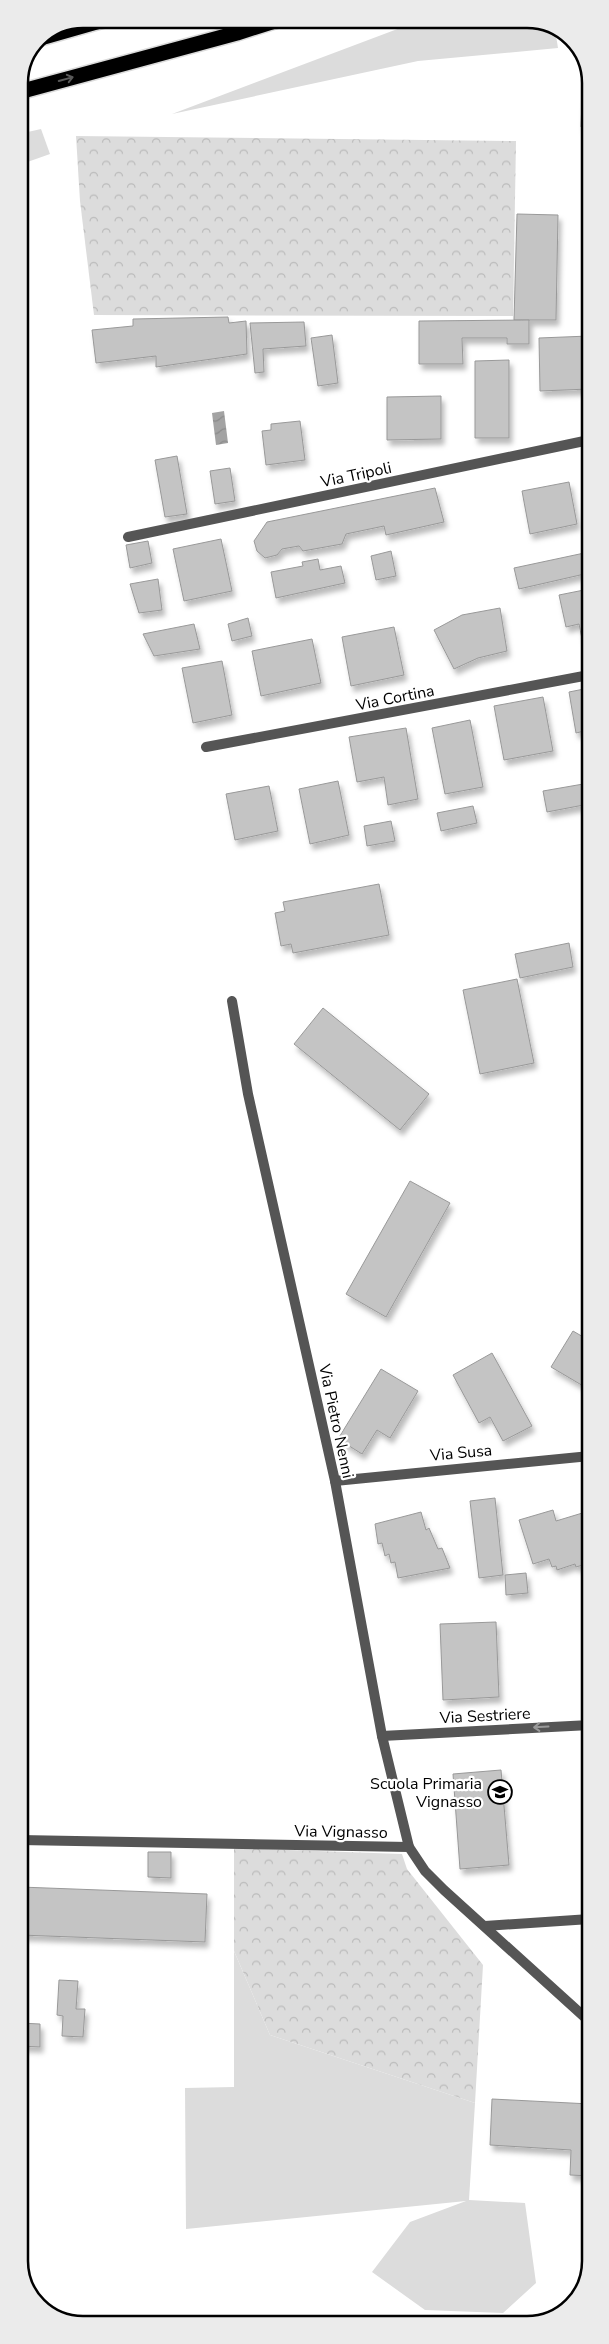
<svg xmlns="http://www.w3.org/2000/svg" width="609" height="2344" font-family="'Nunito Sans',sans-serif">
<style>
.grass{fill:#dcdcdc}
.forest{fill:url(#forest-crowns)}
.water{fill:url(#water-waves)}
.building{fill:#c4c4c4;stroke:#999;filter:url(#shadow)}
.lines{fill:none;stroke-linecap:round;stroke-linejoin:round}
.highway-casing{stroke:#dbdbdb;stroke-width:18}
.street{stroke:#555;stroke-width:10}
.highway{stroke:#000;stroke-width:15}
.oneway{stroke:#595959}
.oneway2{stroke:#999}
.labels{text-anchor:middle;stroke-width:4.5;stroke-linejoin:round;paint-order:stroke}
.street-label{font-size:16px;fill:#000;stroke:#fff}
.poi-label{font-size:16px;fill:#000;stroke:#fff;text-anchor:end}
.rim{fill:none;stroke:#000;stroke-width:2.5}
</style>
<defs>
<pattern id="forest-crowns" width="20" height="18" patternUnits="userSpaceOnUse" patternTransform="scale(1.25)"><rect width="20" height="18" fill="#dcdcdc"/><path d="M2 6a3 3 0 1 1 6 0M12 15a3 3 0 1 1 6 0" fill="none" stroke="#bbb"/></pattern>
<pattern id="water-waves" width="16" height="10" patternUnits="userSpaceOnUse" patternTransform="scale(1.25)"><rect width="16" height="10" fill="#a3a3a3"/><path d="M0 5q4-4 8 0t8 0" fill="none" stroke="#8b8b8b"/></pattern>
<filter id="shadow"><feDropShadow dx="3" dy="5.5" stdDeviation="2.5" flood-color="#0004"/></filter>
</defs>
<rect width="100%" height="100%" fill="#fff"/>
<g class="grass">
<path d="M424,19H534L555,29L558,48L418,61L172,114Z"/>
<path d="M41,129L50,154L19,165V134Z"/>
<path d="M234,1951L270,2035L475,2103L469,2200L525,2203L536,2283L503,2313L425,2310L372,2272L410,2222L466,2201L186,2229L185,2088L234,2087Z"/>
</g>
<g class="forest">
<path d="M76,136L516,141L513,316L94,315L80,201Z"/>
<path d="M234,1848L402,1854L407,1869L483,1965L475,2103L270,2035L234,1951Z"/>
</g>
<path class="water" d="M224,411L228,443L216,445L212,413Z"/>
<g class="building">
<path d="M582,100H589V128L581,127Z"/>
<path d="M517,214L558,215L556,320H514Z"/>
<path d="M228,317L229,323L246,321L247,354L156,367V356L96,363L92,330L133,326V319Z"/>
<path d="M529,320V344H507V338H462L463,364H419V321Z"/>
<path d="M304,322L306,346L263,349L264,372L255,373L250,323Z"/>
<path d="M332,335L338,383L318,386L311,338Z"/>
<path d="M589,336V389L540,391L539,338Z"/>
<path d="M509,360V438H475V361Z"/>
<path d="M441,396V439L387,440V397Z"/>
<path d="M300,421L305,460L266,465L262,431L271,430V424Z"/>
<path d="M177,456L187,514L165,517L155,460Z"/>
<path d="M230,468L235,501L215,504L210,471Z"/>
<path d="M569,482L577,524L530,534L522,491Z"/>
<path d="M435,488L444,522L386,535L384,526L346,534L342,544L303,551L299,546L282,549L277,555L265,558L257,551L254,541L267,522Z"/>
<path d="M221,539L232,591L184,601L173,549Z"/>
<path d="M148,541L152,563L130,568L126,545Z"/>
<path d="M391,551L396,576L376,580L371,556Z"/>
<path d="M589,552V573L519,589L514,568Z"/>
<path d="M318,559L320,570L341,566L345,583L276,598L271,572L303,566L302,562Z"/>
<path d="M158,579L162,610L139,613L130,584Z"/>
<path d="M589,589V638L582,639L579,624L566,627L559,595Z"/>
<path d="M500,608L507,651L478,658L454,669L434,630L462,615Z"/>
<path d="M248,618L252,636L232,641L228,624Z"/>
<path d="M194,624L200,649L154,656L143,634Z"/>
<path d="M394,627L404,675L351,686L342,637Z"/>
<path d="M312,639L321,683L261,696L252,651Z"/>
<path d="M222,661L232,715L193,723L182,668Z"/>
<path d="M589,688V730L576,733L569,692Z"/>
<path d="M543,697L553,751L504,760L494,706Z"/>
<path d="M470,720L483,787L445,794L432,728Z"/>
<path d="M406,728L418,799L388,805L384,777L357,782L349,737Z"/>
<path d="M338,781L349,835L310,844L299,789Z"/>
<path d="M589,783V804L547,812L543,791Z"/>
<path d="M269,786L278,831L235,840L226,794Z"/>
<path d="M473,806L477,823L441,831L437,813Z"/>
<path d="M391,821L395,841L367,846L364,826Z"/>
<path d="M379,884L389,935L293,953L291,944L281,946L275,913L285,911L283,902Z"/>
<path d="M569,943L573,967L520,978L515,954Z"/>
<path d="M517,979L534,1063L480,1074L463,990Z"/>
<path d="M323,1008L429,1094L400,1130L294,1044Z"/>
<path d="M410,1181L450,1203L386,1317L346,1294Z"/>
<path d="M573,1331L590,1341V1390L551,1367Z"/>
<path d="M492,1353L532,1426L503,1441L490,1417L479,1423L453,1375Z"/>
<path d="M381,1369L418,1391L390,1438L377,1430L362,1454L338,1439Z"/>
<path d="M495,1498L503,1575L479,1578L470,1501Z"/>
<path d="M553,1510L556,1521L589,1511L590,1563L576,1567L575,1564L557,1570L556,1566L552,1567L549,1559L533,1564L519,1520Z"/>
<path d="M421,1512L426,1530L429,1528L438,1549L442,1548L450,1568L398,1578L395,1562L391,1563L389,1554L385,1556L382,1543L378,1544L375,1524Z"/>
<path d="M526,1573L528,1593L506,1595L505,1575Z"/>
<path d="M496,1622L499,1697L443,1700L440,1624Z"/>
<path d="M501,1770L509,1865L460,1869L453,1774Z"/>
<path d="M148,1852H171V1878L148,1877Z"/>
<path d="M20,1887L207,1894L205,1942L20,1935Z"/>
<path d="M59,1980L78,1981L76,2009H85L83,2037L62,2036L63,2016L57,2015Z"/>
<path d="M20,2023L40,2024V2047L20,2046Z"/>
<path d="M492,2099L590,2104V2176L570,2175L571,2150L490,2145Z"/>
</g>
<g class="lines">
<g class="highway-casing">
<g id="highway">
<path d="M37,39L107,19"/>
<path d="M19,92L237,33L281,19"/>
</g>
</g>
<g class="street">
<path d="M128,537L589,440"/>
<path d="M206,747L589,675"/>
<path d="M232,1001L248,1094L335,1481L382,1736L409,1847L425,1871L444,1890L590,2022"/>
<path d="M335,1481L590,1456"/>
<path d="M382,1736L590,1725"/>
<path d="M20,1840L409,1847"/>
<path d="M485,1926L590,1919"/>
</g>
<use href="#highway" class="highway"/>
</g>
<defs><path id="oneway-shaft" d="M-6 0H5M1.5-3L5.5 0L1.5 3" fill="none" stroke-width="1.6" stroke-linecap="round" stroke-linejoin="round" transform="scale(1.25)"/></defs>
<use class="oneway" href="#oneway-shaft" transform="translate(66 79) rotate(-15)"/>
<use class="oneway2" href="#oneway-shaft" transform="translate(541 1727) rotate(177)"/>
<defs>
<g id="school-ring" transform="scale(1.25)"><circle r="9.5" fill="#fff" stroke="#000" stroke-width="1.5"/><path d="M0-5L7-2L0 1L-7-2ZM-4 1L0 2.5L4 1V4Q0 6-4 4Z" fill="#000"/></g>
</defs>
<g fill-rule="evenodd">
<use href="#school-ring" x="500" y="1792"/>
</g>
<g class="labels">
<g class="street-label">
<text transform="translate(356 474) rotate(-12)" y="6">Via Tripoli</text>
<text transform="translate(395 697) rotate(-11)" y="6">Via Cortina</text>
<text transform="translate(337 1421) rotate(78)" y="6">Via Pietro Nenni</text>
<text transform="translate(461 1452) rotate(-5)" y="6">Via Susa</text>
<text transform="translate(485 1715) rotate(-3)" y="6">Via Sestriere</text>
<text transform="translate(341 1831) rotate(1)" y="6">Via Vignasso</text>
</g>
<g class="poi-label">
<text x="482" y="1789">Scuola Primaria<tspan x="482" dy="18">Vignasso</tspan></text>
</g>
</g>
<path d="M0 0H609V2344H0ZM83 28H527A55 55 0 0 1 582 83V2261A55 55 0 0 1 527 2316H83A55 55 0 0 1 28 2261V83A55 55 0 0 1 83 28Z" fill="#ebebeb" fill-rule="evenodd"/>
<path class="rim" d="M83 28H527A55 55 0 0 1 582 83V2261A55 55 0 0 1 527 2316H83A55 55 0 0 1 28 2261V83A55 55 0 0 1 83 28Z"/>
</svg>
